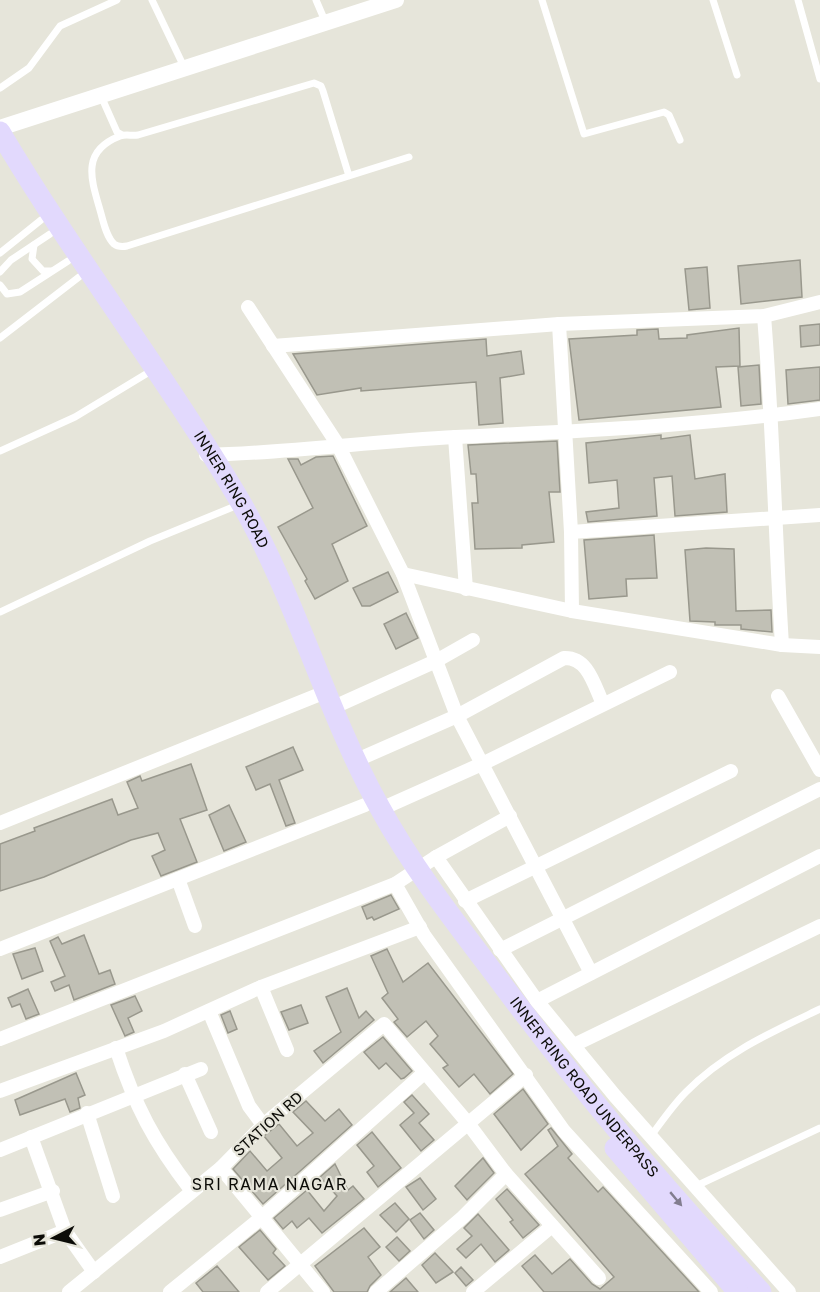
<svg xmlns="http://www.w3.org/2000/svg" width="820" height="1292" font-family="'Golos Text',sans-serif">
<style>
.building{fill:#c1c0b5;stroke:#99988d;stroke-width:1.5}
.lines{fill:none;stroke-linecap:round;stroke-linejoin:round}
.service{stroke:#fff;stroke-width:7}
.minor{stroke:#fff;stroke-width:14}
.tertiary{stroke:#fff;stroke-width:16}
.primary{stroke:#e2d9fd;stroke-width:21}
.oneway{fill:#827d8f}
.labels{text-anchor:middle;stroke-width:4.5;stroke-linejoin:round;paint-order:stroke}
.street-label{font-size:15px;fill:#0c0c08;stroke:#e6e5da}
.neighbourhood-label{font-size:16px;letter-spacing:1.5px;fill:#0c0c08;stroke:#e6e5da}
</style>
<rect width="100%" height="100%" fill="#e6e5da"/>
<g class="building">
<path d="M800,260L802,297L741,304L738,266Z"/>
<path d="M707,267L710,308L689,310L685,269Z"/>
<path d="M820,324V345L801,347L800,326Z"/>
<path d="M739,328L740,366L716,367L721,407L579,420L569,339L637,335V330L658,329L659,339L687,338V335Z"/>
<path d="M486,339L487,356L521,351L524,374L500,378L503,423L479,425L476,382L361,391V388L317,395L293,354Z"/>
<path d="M759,365L761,404L741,406L738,367Z"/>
<path d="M820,367V400L788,404L786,370Z"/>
<path d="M661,435V439L690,435L695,479L725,474L727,512L675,516L672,476L654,478L657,516L588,522L586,512L619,508L617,480L589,483L586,443Z"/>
<path d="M557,441L560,492H549L554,542L522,545V548L475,549L472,503H478L476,474H471L468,445Z"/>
<path d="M333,456L367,526L332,544L348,581L315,599L305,581L307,579L278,527L313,508L288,459H298L301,465L316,457Z"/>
<path d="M654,535L657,578L626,579L627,596L589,599L584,540Z"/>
<path d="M706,548L734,549L736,611L771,610L772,632L741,629V625H715V622L690,621L685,550Z"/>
<path d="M388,572L398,592L370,606H362L353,588Z"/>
<path d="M406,613L418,638L396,649L384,624Z"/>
<path d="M293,747L303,770L279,780L295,823L286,826L270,784L256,790L246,767Z"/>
<path d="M191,764L207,810L180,819L197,862L161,876L152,856L165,850L158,833L131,840L44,877L0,891V844L35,831L34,828L112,799L118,815L138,808L127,782L140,776L142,781Z"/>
<path d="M229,805L246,842L224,851L209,815Z"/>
<path d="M391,895L399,909L374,920L372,917L367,919L362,907Z"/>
<path d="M84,935L99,974L110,970L115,984L74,1000L69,985L55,991L51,982L65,976L50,941L58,937L62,944Z"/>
<path d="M35,948L43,971L22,979L13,954Z"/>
<path d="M387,949L403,982L428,963L513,1074L490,1094L474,1074L459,1087L443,1068L448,1065L430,1044L438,1036L426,1021L407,1037L394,1022L398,1019L382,998L388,993L371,956Z"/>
<path d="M347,988L359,1018L366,1011L374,1020L323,1063L314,1051L341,1032L326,997Z"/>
<path d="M28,989L39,1014L26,1019L20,1004L12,1007L8,998Z"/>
<path d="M135,996L142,1011L128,1018L134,1032L125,1036L111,1005Z"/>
<path d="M301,1005L308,1023L289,1030L281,1012Z"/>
<path d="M230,1011L237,1029L228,1033L221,1015Z"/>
<path d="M383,1037L412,1071L404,1078L401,1079L386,1063L379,1069L364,1052Z"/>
<path d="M76,1073L85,1095L78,1098L80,1108L70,1112L65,1099L20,1115L15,1100Z"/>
<path d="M523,1089L548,1124L521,1150L494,1114Z"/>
<path d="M412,1095L429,1114L419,1123L434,1140L421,1151L400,1125L414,1113L404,1102Z"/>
<path d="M306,1101L325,1121L339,1109L352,1125L263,1204L233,1169L250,1151L267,1171L282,1158L264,1136L279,1124L297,1146L313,1133L293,1112Z"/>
<path d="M551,1128L572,1154L568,1158L598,1192L603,1187L699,1292H544L522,1266L535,1255L552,1274L570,1259L592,1284L600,1289L614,1277L525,1174L558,1146L548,1130Z"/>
<path d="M372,1132L401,1168L378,1187L367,1172L374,1166L357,1145Z"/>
<path d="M483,1158L494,1173L467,1200L455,1186Z"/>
<path d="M335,1164L348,1190L353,1186L364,1199L322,1233L309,1218L297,1228L292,1221L283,1229L274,1218L307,1190L324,1211L337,1196L320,1177Z"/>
<path d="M420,1178L436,1199L423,1210L406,1187Z"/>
<path d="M507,1189L539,1225L523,1238L510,1222L513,1220L496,1199Z"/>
<path d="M395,1203L409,1219L396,1232L380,1215Z"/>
<path d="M420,1213L434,1230L424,1239L410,1220Z"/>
<path d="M478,1214L509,1250L495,1262L481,1244L466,1258L457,1249L472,1236L464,1228Z"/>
<path d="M364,1228L380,1247L368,1257L381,1275L370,1286L367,1292H334L315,1266Z"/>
<path d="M260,1230L276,1249L273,1253L285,1266L268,1280L239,1247Z"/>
<path d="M397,1237L410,1251L399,1261L386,1247Z"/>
<path d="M435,1253L453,1272L436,1283L422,1265Z"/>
<path d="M217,1266L239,1292H203L196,1283Z"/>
<path d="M461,1267L473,1280L466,1286L455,1273Z"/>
<path d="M406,1278L418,1292H390Z"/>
</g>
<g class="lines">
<g class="service">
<path d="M152,0L185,69"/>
<path d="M316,0L325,21"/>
<path d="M542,0L584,134L664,112L669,115L680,140"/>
<path d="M713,0L737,75"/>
<path d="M798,0L820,79"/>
<path d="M0,88L29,68L60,26L117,0"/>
<path d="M101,96L117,132L122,135"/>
<path d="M349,176L323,91L321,86L314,83L138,135C132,136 125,134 120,136C81,151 91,179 100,210C103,220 106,237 114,244C118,247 122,247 127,246L409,157"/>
<path d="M34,245L32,259L43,271H51"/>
<path d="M0,253L41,220"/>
<path d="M0,272L11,260L50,234"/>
<path d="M0,285L7,294L20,292L68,261"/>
<path d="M0,338L79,277"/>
<path d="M0,451L75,417L146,374"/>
<path d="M0,612L150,541L233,507"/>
<path d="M651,1136C662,1121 673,1105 686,1092C724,1053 772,1032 820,1009"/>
<path d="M696,1186L820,1128"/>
</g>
<g class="minor">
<path d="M248,307L338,445L403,574L457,716L591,973"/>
<path d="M764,316C773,425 775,535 782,645"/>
<path d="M559,324L571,532L572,611"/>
<path d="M273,346L559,324L764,316L820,302"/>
<path d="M455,437L466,589"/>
<path d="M206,455C289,453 373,441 456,437C578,431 700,426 820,409"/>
<path d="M571,532L820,515"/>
<path d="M403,574L572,611L782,645L820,647"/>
<path d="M778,696L820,770"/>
<path d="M334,707L436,661L473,640"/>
<path d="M357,760L457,716L564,658C588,657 594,685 603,704"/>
<path d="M381,809L484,763L670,672"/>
<path d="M0,823L318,695"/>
<path d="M436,857L537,1001L615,1096L789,1292"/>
<path d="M178,879L195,926"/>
<path d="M395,884L424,935L564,1131L711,1292"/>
<path d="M465,901L731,771"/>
<path d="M0,949L365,805"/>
<path d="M500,950L820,789"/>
<path d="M261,987L287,1050"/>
<path d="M537,1001L820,856"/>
<path d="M209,1011L249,1106L263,1125"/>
<path d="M0,1039L395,884L436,857L510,816"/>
<path d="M574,1045L820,926"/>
<path d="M116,1048C135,1106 154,1142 191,1190"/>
<path d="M185,1074L211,1132"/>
<path d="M0,1091L164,1031L261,987L420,927"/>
<path d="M87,1113L113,1196"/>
<path d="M31,1137L65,1231L94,1272"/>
<path d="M0,1150L201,1069"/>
<path d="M221,1168L323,1292"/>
<path d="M0,1210L53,1191"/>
<path d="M0,1257L65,1231"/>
<path d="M69,1292L221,1168L263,1125L384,1024L467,1122L506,1174L599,1278"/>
<path d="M170,1292L261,1218L424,1073"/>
<path d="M267,1292L526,1075"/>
<path d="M376,1292L463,1217L506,1174"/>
<path d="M473,1292L552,1226"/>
</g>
<path class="tertiary" d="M0,128L396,0"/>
<g class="primary">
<path id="s1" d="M0,132C74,257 163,372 237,496C296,595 324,708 380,808C410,863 449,914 487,964C572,1079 663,1188 761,1292"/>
<path d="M615,1148L738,1292"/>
</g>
</g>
<defs><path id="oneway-solid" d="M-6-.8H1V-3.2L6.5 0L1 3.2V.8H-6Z" transform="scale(1.5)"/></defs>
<use class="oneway" href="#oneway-solid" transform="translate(676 1199) rotate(50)"/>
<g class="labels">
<g class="street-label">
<text dy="5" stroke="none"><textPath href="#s1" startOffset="426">INNER RING ROAD</textPath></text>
<text dy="5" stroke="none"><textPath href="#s1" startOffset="1124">INNER RING ROAD UNDERPASS</textPath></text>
<text transform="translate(268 1124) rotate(-42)" y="5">STATION RD</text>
</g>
<g class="neighbourhood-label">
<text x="270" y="1190">SRI RAMA NAGAR</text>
</g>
</g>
<g transform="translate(54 1238) rotate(263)" stroke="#e6e5da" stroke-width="4.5" paint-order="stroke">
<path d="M0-4.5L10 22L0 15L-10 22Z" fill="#0c0c08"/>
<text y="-9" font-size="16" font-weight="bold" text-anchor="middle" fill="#0c0c08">N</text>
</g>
</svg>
